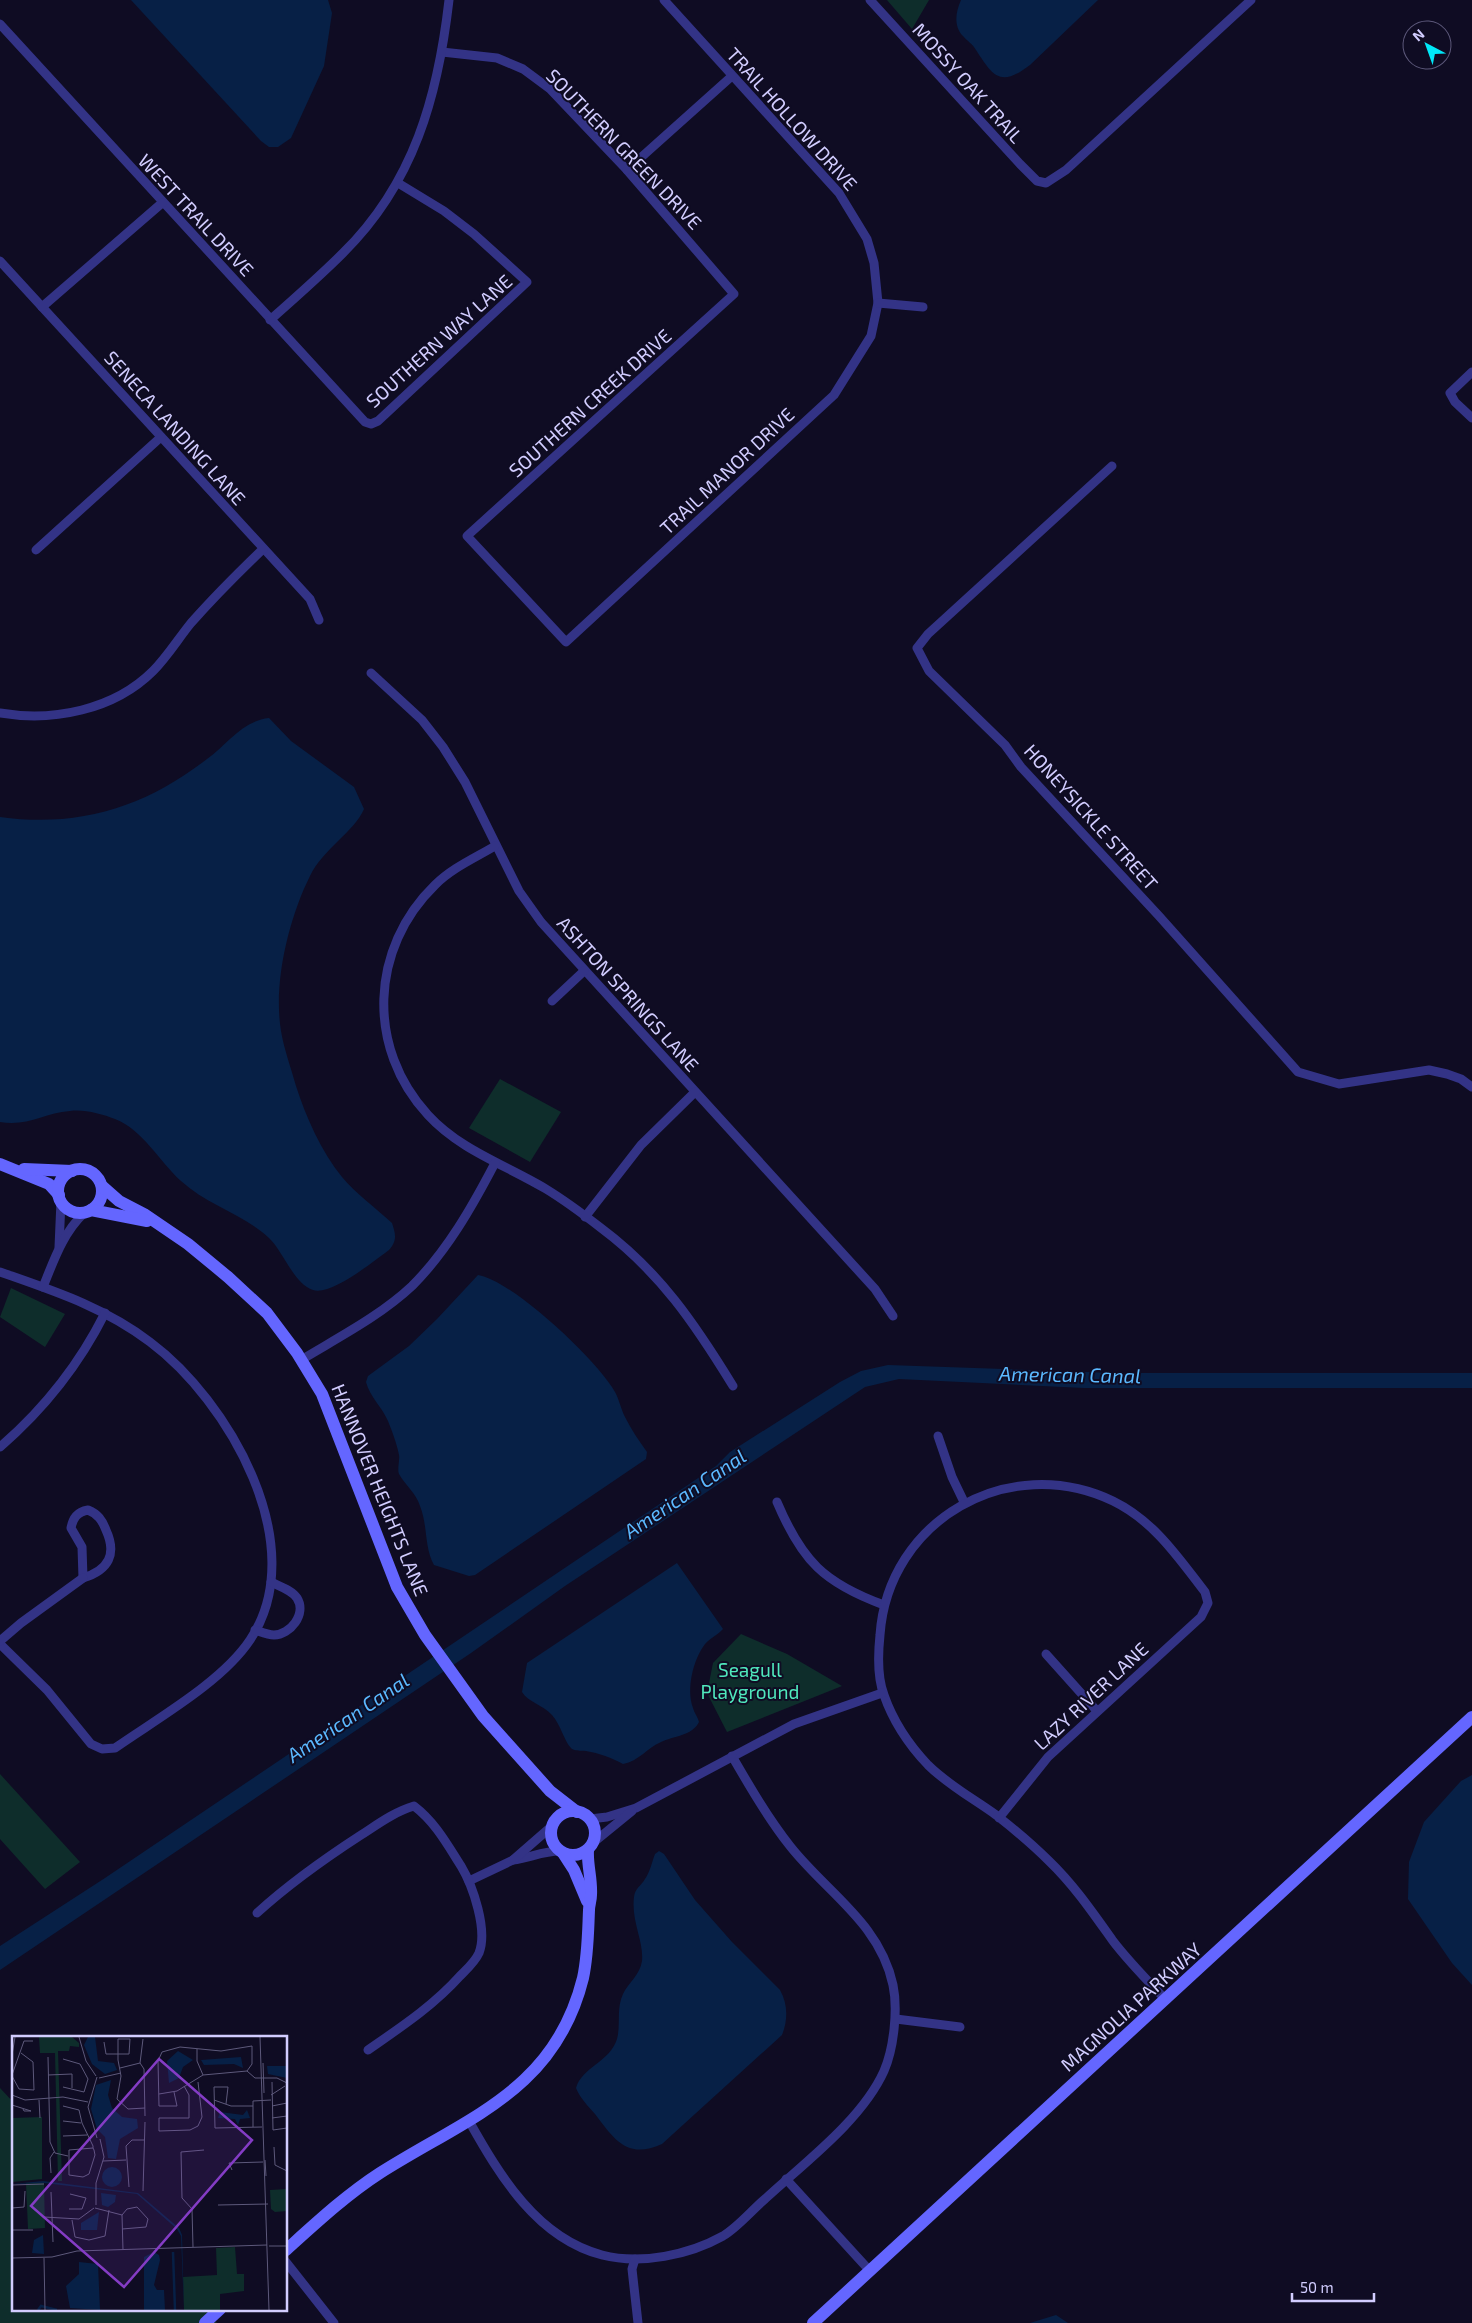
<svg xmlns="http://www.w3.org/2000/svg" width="1472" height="2323" font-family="'Exo 2',sans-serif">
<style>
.green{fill:#0e2d2b}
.water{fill:#072046}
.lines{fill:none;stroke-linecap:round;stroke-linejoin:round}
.street{stroke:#333386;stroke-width:9}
.secondary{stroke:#6466ff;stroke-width:12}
.labels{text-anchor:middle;stroke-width:4;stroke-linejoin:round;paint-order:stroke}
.street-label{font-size:19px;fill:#d2cdff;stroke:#0f0c23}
.park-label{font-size:19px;fill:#50e8bd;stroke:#0f0c23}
.water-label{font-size:20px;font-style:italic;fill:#5bb9ff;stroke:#0f0c23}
.inset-river{fill:none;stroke:#072046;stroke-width:2.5}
.inset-road{fill:none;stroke:#5d597b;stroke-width:1}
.view{fill:#843cc5;fill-opacity:0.15;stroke:#843cc5;stroke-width:2.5}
.inset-edge{fill:none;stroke:#d2cdff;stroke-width:2.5}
</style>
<rect width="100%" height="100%" fill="#0f0c23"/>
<g class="green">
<path d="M887,0H929L912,29Z"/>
<path d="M500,1079L561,1112L530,1162L469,1128Z"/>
<path d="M11,1288L65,1314L45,1347L0,1317Z"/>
<path d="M741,1634L787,1654L842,1686L727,1732L707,1693L713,1663Z"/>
<path d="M0,1774L80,1862L45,1889L0,1839Z"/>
<path d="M0,2088L14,2103V2309H204L217,2323H0Z"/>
</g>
<g class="water">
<path d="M131,0H328L332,13L324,66L291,138L278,147H269L261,141Z"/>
<path d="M961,0H1098L1030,65C1000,88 993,76 976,50C973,44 967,41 963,36C953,26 956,11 961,0Z"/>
<path d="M269,718L291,741L354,787L364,809C354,832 323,849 310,876C289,918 273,983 281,1031C284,1049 291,1068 296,1086C306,1117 321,1151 342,1177C356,1194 376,1208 392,1223C396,1235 397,1241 389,1250C374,1261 331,1296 313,1290C294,1284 283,1251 269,1238C243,1214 207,1205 181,1181C159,1161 143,1130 115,1119C102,1114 84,1109 70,1111C44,1113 27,1127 0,1122V817C79,828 145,807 207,759C228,744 242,721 269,718Z"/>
<path d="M478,1275C512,1280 598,1361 615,1392C619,1399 621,1409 625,1417C631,1429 639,1441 647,1452L646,1459L475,1575L469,1576L434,1565C424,1547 428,1526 420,1506C416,1493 405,1485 399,1474C397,1469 400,1460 399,1455C397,1444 392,1431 388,1421C382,1407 370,1397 366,1382L368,1376L409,1346L437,1319Z"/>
<path d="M888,1365L1114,1373H1472V1388H1084L899,1379L865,1387L565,1586L471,1653L0,1970V1946L105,1878L716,1466L730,1452L840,1382L861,1371Z"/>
<path d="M677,1563L723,1629C718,1635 710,1638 705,1644C693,1660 686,1689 693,1708C694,1713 698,1717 699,1722C692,1736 673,1736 661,1742C647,1748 639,1761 623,1764C612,1758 599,1753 586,1751C582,1750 575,1752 571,1748C564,1741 561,1725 552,1715C543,1705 528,1702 522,1692L527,1663Z"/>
<path d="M1472,1775V1985L1452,1963L1408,1899L1409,1862L1424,1822L1461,1781Z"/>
<path d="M659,1851L664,1854L695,1900L732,1942L780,1990C788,2004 788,2020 782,2035L662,2144C627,2160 614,2139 595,2114C588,2106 580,2098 576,2088C582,2067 610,2062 617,2039C621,2024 616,2009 623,1994C628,1983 640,1975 642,1961C644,1941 631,1921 634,1897C635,1888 641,1886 645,1879C650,1872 652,1862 655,1854Z"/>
<path d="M1056,2315L1068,2323H1030Z"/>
</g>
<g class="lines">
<g class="street">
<path d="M870,0L1020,164L1037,181L1046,183L1066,170L1251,0"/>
<path d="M0,24L365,422L371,424L378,421L527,282L474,234L444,211L398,183"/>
<path d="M442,52L497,58L523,69L550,89L627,170L734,294L467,536L566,642L834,395L871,336L878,303L874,263L867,239L839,193L664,0"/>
<path d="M627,170L732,76"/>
<path d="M0,261L310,599L319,620"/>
<path d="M878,303L923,307"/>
<path d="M42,307L162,203"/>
<path d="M270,320C295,298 320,276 343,253C414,183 438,96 449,0"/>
<path d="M1472,372L1450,393L1455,402L1472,418"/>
<path d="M1112,466L928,634L917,648L929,671L1005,745L1021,767L1159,916L1298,1072L1339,1084L1429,1070L1447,1074L1461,1079L1472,1087"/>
<path d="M36,550L161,437"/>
<path d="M371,673L422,720L443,747L465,782L519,891L541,922L875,1289L893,1316"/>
<path d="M0,713C53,722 114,710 153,671C167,657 178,639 191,623C214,597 238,573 263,549"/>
<path d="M495,846C475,858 452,868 435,885C370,948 366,1048 428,1115C460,1150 506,1165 546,1189C564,1200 583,1214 601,1228C660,1272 695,1324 733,1386"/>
<path d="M552,1001L584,971"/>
<path d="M585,1217L641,1145L695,1092"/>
<path d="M59,1247L61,1201"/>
<path d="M0,1272C54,1291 104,1307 150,1342C228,1400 313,1546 250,1640C222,1682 158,1718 115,1748L102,1749L91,1744L47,1690L0,1644"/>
<path d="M43,1287C54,1260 63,1233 84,1213"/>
<path d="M301,1360C339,1337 380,1316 412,1286C447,1251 472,1207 495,1163"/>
<path d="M938,1436L952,1477L964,1502"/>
<path d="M0,1447C44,1409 79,1365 105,1313"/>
<path d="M777,1502C802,1561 824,1583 884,1605"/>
<path d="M88,1510C98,1514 102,1520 106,1530C117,1554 109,1570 83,1578L82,1547L71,1528C73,1518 77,1512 88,1510Z"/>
<path d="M255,1630C261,1632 268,1635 274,1635C290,1635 307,1614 297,1598C292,1590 279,1586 271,1582"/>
<path d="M0,1641L21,1623L83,1578"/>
<path d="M1046,1654L1097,1711"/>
<path d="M999,1818L1048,1757L1201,1617L1208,1603L1205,1592C1178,1557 1154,1521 1113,1501C1009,1451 888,1520 880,1635C878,1654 877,1677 884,1695C893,1721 909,1745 928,1765C948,1785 974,1799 996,1815C1014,1829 1033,1845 1049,1861C1074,1885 1093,1913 1113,1941C1129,1962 1148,1981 1166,2000"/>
<path d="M590,1819L607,1817L636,1808L794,1724L882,1693"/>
<path d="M594,1842L632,1811"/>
<path d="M513,1860C529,1858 543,1851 560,1851"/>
<path d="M469,1881L513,1860L552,1826"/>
<path d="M257,1913C290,1883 324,1859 361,1835C378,1824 394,1812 414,1806C435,1822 447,1844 461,1866C473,1886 488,1930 479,1953C475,1962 467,1969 460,1976C433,2006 401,2027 368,2050"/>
<path d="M896,2019L960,2027"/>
<path d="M469,2121C500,2176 537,2238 602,2255C641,2265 689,2255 723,2236C738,2227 752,2210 765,2199C804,2163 862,2120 884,2071C894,2048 898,2009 893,1985C880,1923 826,1892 790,1846C768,1818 750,1787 732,1756"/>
<path d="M786,2179L870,2271"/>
<path d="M635,2259L632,2269L638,2323"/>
<path d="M286,2262L334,2323"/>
</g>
<g class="secondary">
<path d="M0,1164L49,1184L59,1195"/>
<path d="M24,1169L72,1171"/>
<circle cx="80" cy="1191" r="22"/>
<path d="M102,1186L119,1201L144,1214L188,1244L228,1277L267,1313L297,1353L322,1394L397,1587L425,1635L483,1716L550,1791L577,1812"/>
<path d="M91,1210L147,1221"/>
<circle cx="573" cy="1833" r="22"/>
<path d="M563,1853L574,1870L587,1901"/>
<path d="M286,2250C316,2223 346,2195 380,2173C468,2117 555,2091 583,1978C588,1955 588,1933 589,1910C589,1905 591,1900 591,1895C592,1879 587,1865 588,1850"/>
<path d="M205,2323L220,2309"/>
<path d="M813,2323L1472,1717"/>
</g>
</g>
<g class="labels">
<g class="street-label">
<text transform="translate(968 83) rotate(48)" y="7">MOSSY OAK TRAIL</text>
<text transform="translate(792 119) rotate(48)" y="7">TRAIL HOLLOW DRIVE</text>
<text transform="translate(624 149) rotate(46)" y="7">SOUTHERN GREEN DRIVE</text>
<text transform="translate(196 215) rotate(47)" y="7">WEST TRAIL DRIVE</text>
<text transform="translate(439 341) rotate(-42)" y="7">SOUTHERN WAY LANE</text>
<text transform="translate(590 403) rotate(-42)" y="7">SOUTHERN CREEK DRIVE</text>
<text transform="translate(175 428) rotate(48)" y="7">SENECA LANDING LANE</text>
<text transform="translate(727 471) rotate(-43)" y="7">TRAIL MANOR DRIVE</text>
<text transform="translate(1091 817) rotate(48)" y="7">HONEYSICKLE STREET</text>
<text transform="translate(628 994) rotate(48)" y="7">ASHTON SPRINGS LANE</text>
<text transform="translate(380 1490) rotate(68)" y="7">HANNOVER HEIGHTS LANE</text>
<text transform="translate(1091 1696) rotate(-43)" y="7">LAZY RIVER LANE</text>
<text transform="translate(1131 2007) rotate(-42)" y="7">MAGNOLIA PARKWAY</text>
</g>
<g class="park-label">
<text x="750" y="1677">Seagull<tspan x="750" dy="22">Playground</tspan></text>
</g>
<g class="water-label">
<text transform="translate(1070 1375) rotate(1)" y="7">American Canal</text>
<text transform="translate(685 1494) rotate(-34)" y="7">American Canal</text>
<text transform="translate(348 1718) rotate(-34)" y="7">American Canal</text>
</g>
</g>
<g transform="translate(12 2036)">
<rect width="275" height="275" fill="#0f0c23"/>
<path d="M27,1H60L67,7V11L58,10L57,15H46L50,145H46L43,17H28ZM30,81V143L0,146V82ZM14,147H32L33,192L16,193ZM275,153V175L263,176L259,173L258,154ZM223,211L225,238H232V255L208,258V274H172L171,241L205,239L204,212Z" fill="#0e2d2b"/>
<path d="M76,1H83L86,25L102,27L105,34L93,38L80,28L72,9ZM166,15L181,24L171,31L167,42L157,47L155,25ZM229,21L231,32L222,28L192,29L189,24ZM255,30H275V42L256,38ZM99,44L96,59L100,72L110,81L125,83L126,92L108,103L104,123L96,122L93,101L85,93L79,73L84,49ZM235,74L238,82L228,83L226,89L223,83L206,82L208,76L231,79ZM90 141a10 10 0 1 1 20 0a10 10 0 1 1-20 0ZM31,145L126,157L167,192L170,199L172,274L169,200L165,193L125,158L32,147L0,148ZM89,157L104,159L103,166L96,171L90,169ZM87,176L85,194H69V187ZM31,199L32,218L20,217L22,204ZM142,216L147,219L148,224L142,249L145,254H152L153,274H132V221ZM67,226L86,228L88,274L58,272L54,250L67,238Z" fill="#072046"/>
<path class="inset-river" d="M161,216L163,274M26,274L29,270L45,274"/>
<path class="inset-road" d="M67,1L74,25L84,40M248,1L257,274M92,6L94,18H117L118,3H106V24L109,40L105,63L116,73L133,72M185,13V25L191,39M150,16L168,11L209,15L240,10V28L235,35M150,16L146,25L147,70H165L162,56M0,19L3,1M36,21L38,106L43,117L56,120M51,23L68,28L76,43L72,56L51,51M128,27L132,33L133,80M251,27L252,57M108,32L128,27L131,3M235,35L243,42H265L275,47M0,39L12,5H21M36,39L60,38V52M0,40L7,53L22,54L21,26L9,17M85,41L76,71L85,102M87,42L109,37M186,46L190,81L186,90M260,46L261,94L275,92M172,50L177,59V82H147V95L178,94L186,90M147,58L165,55L191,39L235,35M0,59L13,64L51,61L76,66M259,59L273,50M27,64L28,82M202,64L219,70H241M214,68L216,51H202L203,92L250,91M0,69L19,75H12L11,73M51,70L67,74L70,87L81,110V112L82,114L83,119L77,138L71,141L57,139V114L81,112M260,70L275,67M260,82L275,80M51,85L69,87M241,91V65L259,64M51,100L75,99M262,111L263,129L275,135M253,124L254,140M91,125L114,124M220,134L217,127L251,126M39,137L38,122L42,116M0,149L32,148M117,151L114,110L120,104H132M131,155L133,86M39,156L41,206M84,169V147L92,121L88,103M206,169L256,168M0,172L12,171L13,155M83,172L110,179M57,173H70L74,162L58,158M110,179L115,173L125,171L136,183L134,191L110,193M110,179L111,214M32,181L67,183L82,172M60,184L63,201M0,194H21M93,200L97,174M63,201L77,204L93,200M257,210H275M181,211L180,173L170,162L169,116L192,114M0,222L40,221L65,215L255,209M32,222L33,274"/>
<path class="view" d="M147,23L240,104L112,251L19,170Z"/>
<rect width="275" height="275" class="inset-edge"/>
</g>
<g transform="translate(1427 45) rotate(319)"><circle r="24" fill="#0f0c23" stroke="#5d597b"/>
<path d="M0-4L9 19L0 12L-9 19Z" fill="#00e8f8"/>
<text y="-8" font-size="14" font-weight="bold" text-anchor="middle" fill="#d2cdff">N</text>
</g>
<path d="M1292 2293v8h82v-8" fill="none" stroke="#d2cdff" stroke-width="2.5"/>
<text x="1300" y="2293" font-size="15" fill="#d2cdff" stroke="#0f0c23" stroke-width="4" paint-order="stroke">50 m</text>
</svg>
